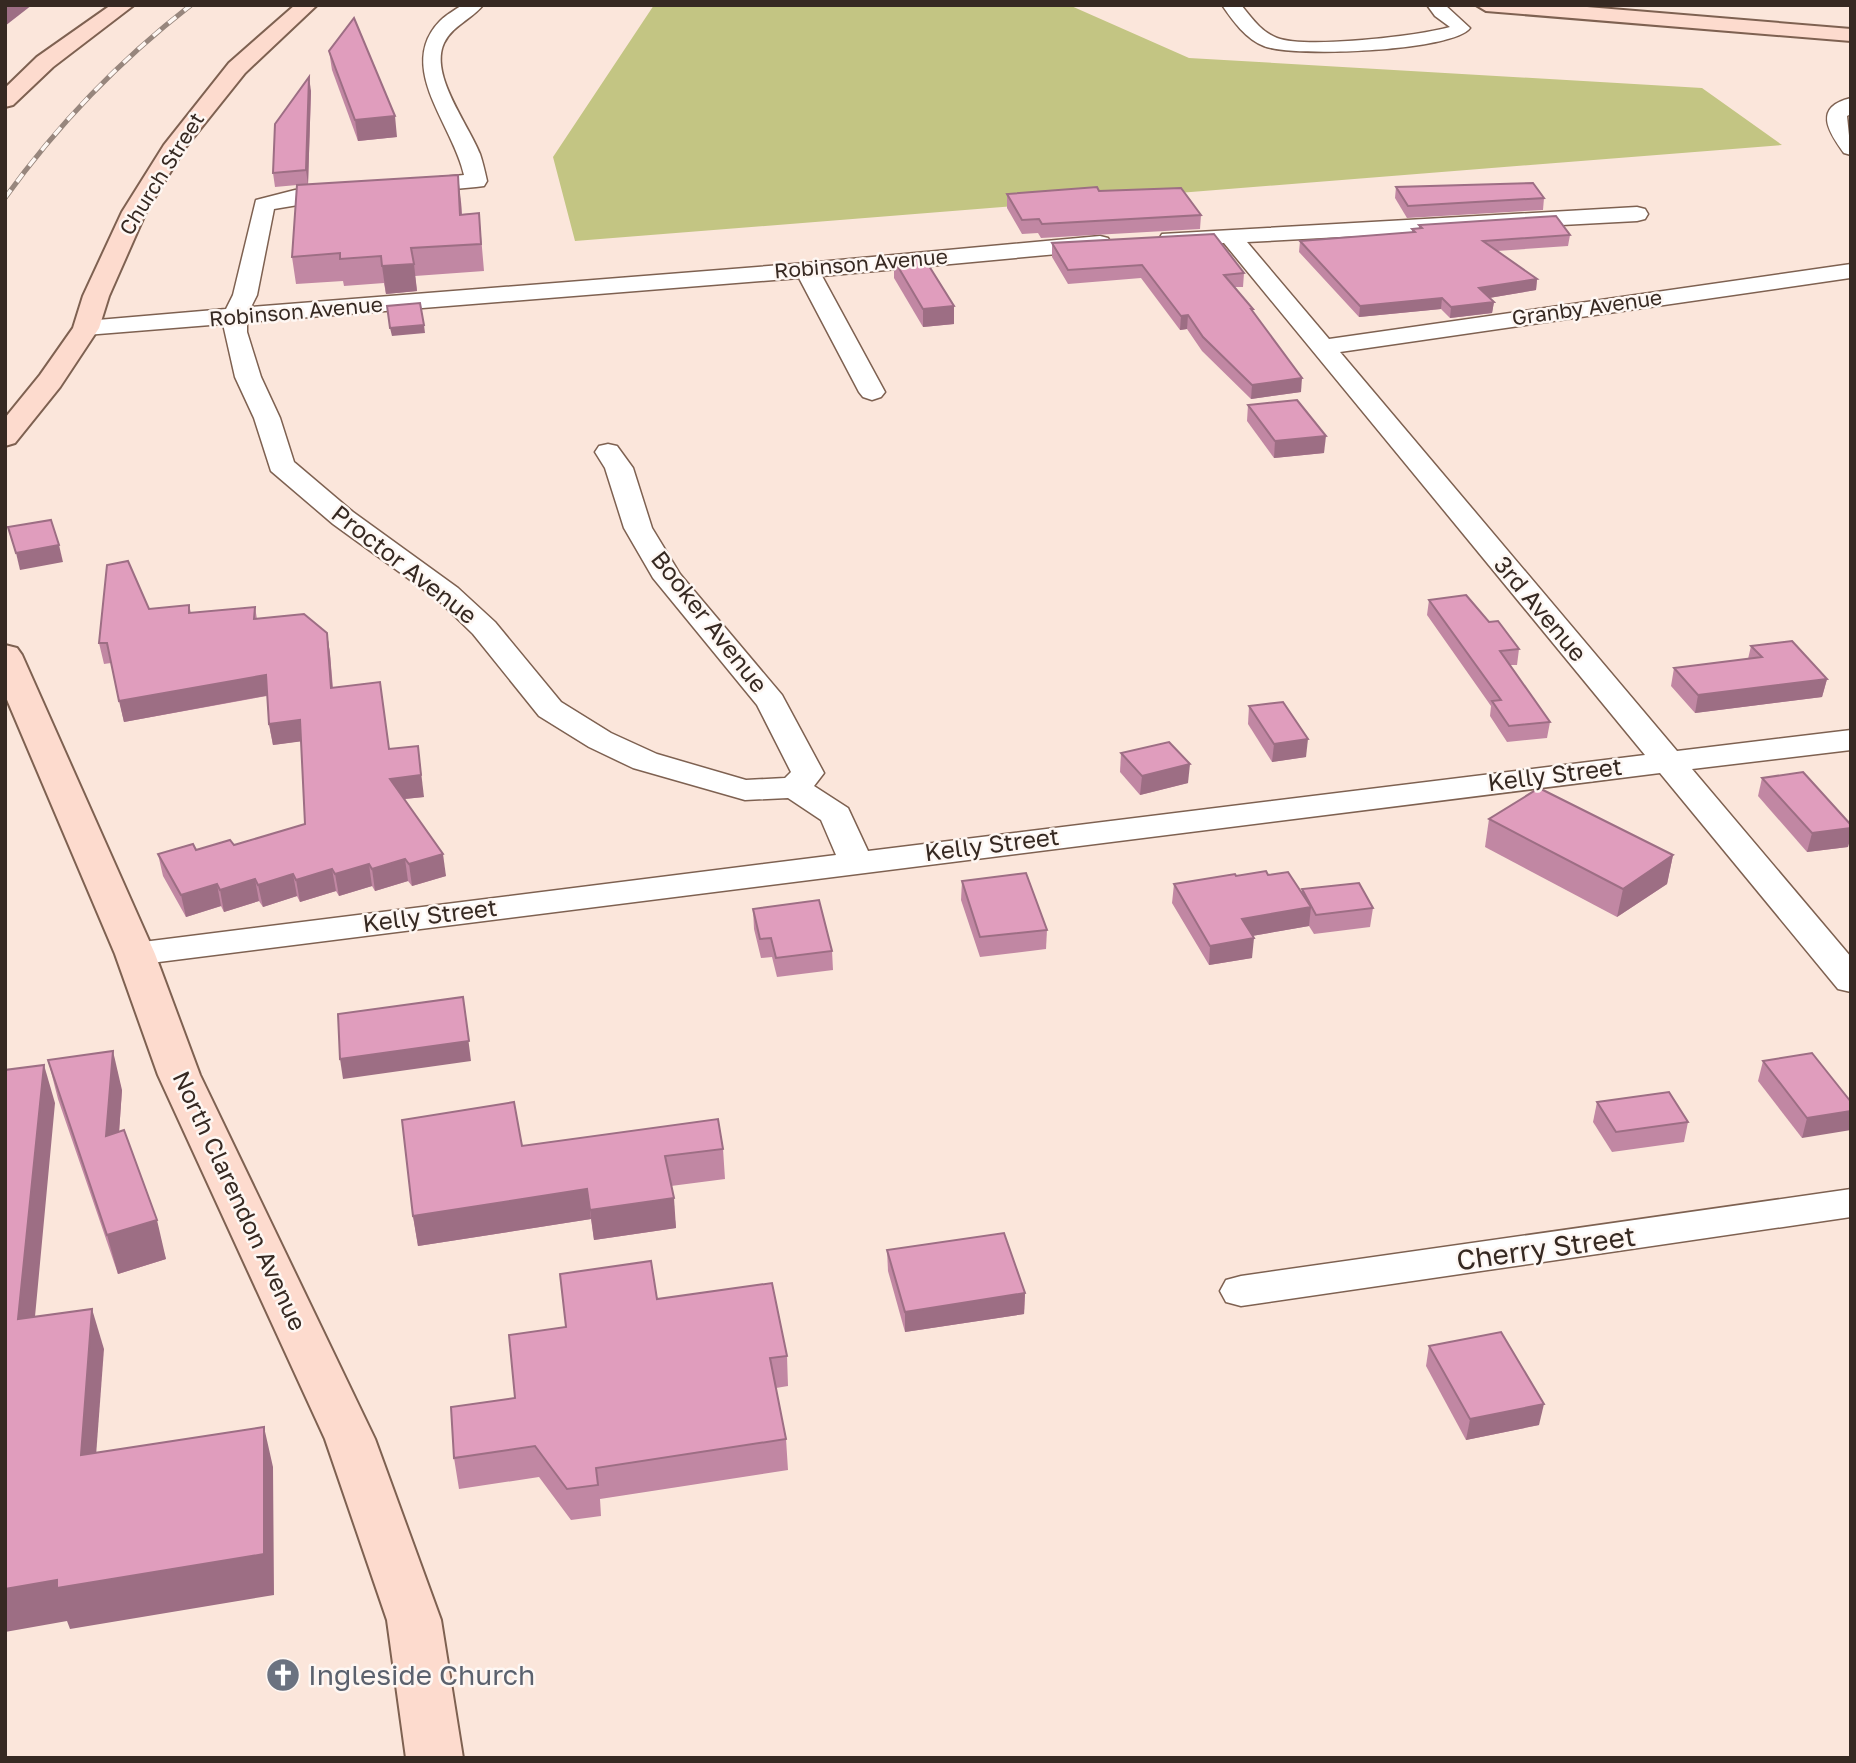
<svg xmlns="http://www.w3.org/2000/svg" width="1856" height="1763" font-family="'Golos Text',sans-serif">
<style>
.green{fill:#c3c583}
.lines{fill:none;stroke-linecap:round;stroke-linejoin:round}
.street-casing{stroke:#7e6151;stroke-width:3}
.secondary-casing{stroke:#7e6151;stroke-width:4}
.street{fill:#fff;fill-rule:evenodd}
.secondary{fill:#fddbce;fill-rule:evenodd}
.rail-casing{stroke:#97867d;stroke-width:5}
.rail{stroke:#fef7f3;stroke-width:3.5;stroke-dasharray:10;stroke-linecap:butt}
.wall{fill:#c187a3}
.shaded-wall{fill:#9d6e84}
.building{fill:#e09dbd;stroke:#9d6e84;stroke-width:2}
.labels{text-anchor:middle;stroke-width:5;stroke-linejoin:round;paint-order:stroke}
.far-street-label{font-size:21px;fill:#362922;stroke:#fef7f3}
.street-label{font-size:24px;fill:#362922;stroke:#fef7f3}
.near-street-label{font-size:28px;fill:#362922;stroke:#fef7f3}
.near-worship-label{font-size:28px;fill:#5b616d;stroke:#fef7f3;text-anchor:start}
</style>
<rect width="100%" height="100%" fill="#fbe6db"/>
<path class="green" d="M654,5H1069L1189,58L1702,88L1782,145L575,241L553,157Z"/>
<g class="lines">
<g class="street-casing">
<g id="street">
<path d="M462,5H483C471,20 453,25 444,43C429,75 469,125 480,154C483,163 485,172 487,181L484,186L476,187L411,193L403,191L400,186L403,181L464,175C454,126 395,67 440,21C446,15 455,10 462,5Z"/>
<path d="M1222,5H1241C1251,17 1261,32 1277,38C1306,49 1418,36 1450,27L1435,16L1427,5H1445L1470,28C1454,51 1292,58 1264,46C1246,39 1233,21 1222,5Z"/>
<path d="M1851,98V114L1847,116L1851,155L1844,153C1828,131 1813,107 1851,98Z"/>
<path d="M344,184L352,186L355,191L352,196L274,209L257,295L251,307L807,263L1100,236L1108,238L1111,243L1108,248L1100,250L822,276L885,392L881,397L872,400L863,397L859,392L799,278L247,322V332L261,377L280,418L294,462L353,512L458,588L495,622L561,702L611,733L657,754L746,780L785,778L791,772L757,705L653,578L624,528L605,468L595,452L599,446L608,444L617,446L633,468L652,528L680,574L782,695L824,773L814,786L848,808L868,851L1645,755L1224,243L1170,246L1162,244L1159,239L1162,234L1637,207L1645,209L1648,214L1645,219L1637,221L1247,242L1329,339L1851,264L1850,278L1340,352L1677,751L1851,730V750L1692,769L1851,957V992L1838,989L1660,773L135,965L122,962L117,954L122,946L135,943L836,855L821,820L788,798L745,800L633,768L589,747L539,716L473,634L438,600L333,524L271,471L254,418L235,377L223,324L86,335L77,333L74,328L77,323L86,321L226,309L233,295L256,200L295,190Z"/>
<path d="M1851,1189V1217L1241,1306L1226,1302L1220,1291L1226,1280L1241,1276Z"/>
</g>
</g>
<g class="secondary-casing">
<g id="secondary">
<path d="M111,5H134L53,67L13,105L5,107V88L37,57Z"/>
<path d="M295,5H317L245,73L185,148L146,212L109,296L99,328L60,387L15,443L5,446V418L40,375L73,328L83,296L122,212L164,145L229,63Z"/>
<path d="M1476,5H1563L1851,29V41L1486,11Z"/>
<path d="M5,645L17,648L22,655L155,954L200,1075L375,1439L441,1620L463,1758H406L387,1620L325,1439L158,1075L115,954L5,695Z"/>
</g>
</g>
<use href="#street" class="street"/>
<use href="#secondary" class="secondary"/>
<g class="rail-casing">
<path id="rail" d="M5,198C58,124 119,61 191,5"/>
</g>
<use href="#rail" class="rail"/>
</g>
<g class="wall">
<path d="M329,51L397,137L358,141L332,70Z"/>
<path d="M311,91L308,184L461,202L462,214L479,213L484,271L415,276L417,291L386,294L384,283L344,286L343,281L296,284L292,257L297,185L275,187L273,173Z"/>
<path d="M1396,187L1544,198L1543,210L1407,218L1395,198Z"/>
<path d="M1099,191L1201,215L1200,229L1041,238L1038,233L1022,234L1007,208V194Z"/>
<path d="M1419,225L1570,235L1568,246L1497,251L1537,279L1536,290L1489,298L1494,302L1492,313L1450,318L1441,309L1359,317L1299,252L1300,241L1412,232V229L1419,228Z"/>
<path d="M1052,243L1244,273L1243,287H1235L1253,312L1301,392L1251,399L1202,351L1187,329L1180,330L1141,278L1068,284L1052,257Z"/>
<path d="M894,260L954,324L923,327L894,278Z"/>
<path d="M1248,405L1324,453L1274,458L1247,421Z"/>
<path d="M1429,600L1489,622L1519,649L1517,665H1510L1550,722L1547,738L1507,742L1490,716L1491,706L1427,615Z"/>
<path d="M189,605L191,613L255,607L257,619L327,633L330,654L333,688L389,749L424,797L405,799L446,876L412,886L408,881L375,891L372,886L339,896L336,891L300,902L297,896L263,907L259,901L224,912L221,906L186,917L163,876L158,854L234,845L305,824L301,741L273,745L269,724L267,696L124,722L111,663L104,664L99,643L149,609Z"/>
<path d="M1751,646L1827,679L1822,697L1695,713L1671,686L1674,668L1748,659Z"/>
<path d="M1249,706L1306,757L1272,762L1248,724Z"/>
<path d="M1121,753L1188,783L1140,795L1120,772Z"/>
<path d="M1762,778L1848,847L1807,852L1758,796Z"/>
<path d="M1489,819L1673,855L1667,884L1617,917L1485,847Z"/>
<path d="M1268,875L1302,892V889L1373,908L1370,927L1314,934L1309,926L1252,936V958L1209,965L1172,903L1174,884L1236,876Z"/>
<path d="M962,881L1047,930L1046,949L980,957L961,900Z"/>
<path d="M753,909L832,951L833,970L777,977L772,957L761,958L754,929Z"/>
<path d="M48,1060L122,1090L119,1132L166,1259L118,1274L58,1099Z"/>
<path d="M1763,1061L1851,1102L1802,1138L1758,1081Z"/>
<path d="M1597,1102L1688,1122L1684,1142L1612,1152L1593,1122Z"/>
<path d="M522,1146L723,1149L725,1179L671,1186L676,1228L594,1240L591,1219L418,1246L413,1216Z"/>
<path d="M887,1250L1025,1293L1024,1314L905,1332L888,1271Z"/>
<path d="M657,1299L787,1356L788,1386L776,1388L786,1439L788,1470L600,1499L601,1516L571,1520L539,1477L459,1489L454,1458L515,1398Z"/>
<path d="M1429,1346L1539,1425L1466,1440L1426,1366Z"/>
</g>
<g class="shaded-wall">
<path d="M7,5H32L5,26V6Z"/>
<path d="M309,77L311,91L308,185L306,170Z"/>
<path d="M395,116L397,137L358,141L355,120Z"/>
<path d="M458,175L461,202L463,241L460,215Z"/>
<path d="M414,264L417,291L386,294L382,266Z"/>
<path d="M1537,279L1536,290L1477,300L1479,288Z"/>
<path d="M1442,298L1441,309L1359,317L1360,306Z"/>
<path d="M1494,302L1492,313L1450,318L1451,307Z"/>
<path d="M954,306V324L923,327V309Z"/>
<path d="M1188,315L1187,329L1180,330L1181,316Z"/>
<path d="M424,325L425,333L392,336L390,328Z"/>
<path d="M1302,378L1301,392L1251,399L1252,385Z"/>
<path d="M1326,436L1324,453L1274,458L1275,441Z"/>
<path d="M59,545L63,562L20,570L16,553Z"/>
<path d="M327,633L330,654L334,709L331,688Z"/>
<path d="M266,675L270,695L124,722L119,701Z"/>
<path d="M1827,679L1822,697L1695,713L1698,695Z"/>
<path d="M300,720L304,741L273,745L269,724Z"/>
<path d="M1308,739L1306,757L1272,762L1274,744Z"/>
<path d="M418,746L424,797L394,800L390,779Z"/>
<path d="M1190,764L1188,783L1140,795L1142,776Z"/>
<path d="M1851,828V837L1848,847L1807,852L1812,833Z"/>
<path d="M443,854L446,876L412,886L409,864Z"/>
<path d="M1673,855L1667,884L1617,917L1623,889Z"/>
<path d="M405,859L408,881L375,891L372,869Z"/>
<path d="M369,864L372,886L339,896L335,874Z"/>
<path d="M332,869L336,891L300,902L296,880Z"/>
<path d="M293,874L297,896L263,907L258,885Z"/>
<path d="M255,879L259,901L224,912L220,890Z"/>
<path d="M217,884L221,906L186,917L181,895Z"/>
<path d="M1311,907L1309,926L1240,938L1242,919Z"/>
<path d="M1254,938L1252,958L1209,965L1210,946Z"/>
<path d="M463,997L471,1061L343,1079L340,1059Z"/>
<path d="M113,1051L122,1090L116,1175L106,1136Z"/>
<path d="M44,1065L55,1103L31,1359L18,1319Z"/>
<path d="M1851,1111V1130L1802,1138L1807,1118Z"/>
<path d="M587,1189L591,1219L418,1246L413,1216Z"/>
<path d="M674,1198L676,1228L594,1240L590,1210Z"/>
<path d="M157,1220L166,1259L118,1274L107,1235Z"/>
<path d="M1025,1293L1024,1314L905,1332V1312Z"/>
<path d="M92,1309L104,1349L93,1496L81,1455Z"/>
<path d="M1544,1404L1539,1425L1466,1440L1470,1419Z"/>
<path d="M264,1427L273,1467L274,1595L70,1629L67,1621L5,1632V1589Z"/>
</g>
<g class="building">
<path d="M354,18L395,116L355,120L329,51Z"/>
<path d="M309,77L306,170L273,173L275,124Z"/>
<path d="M458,175L460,215L479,213L481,244L411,248L414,264L382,266L381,256L340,259V253L292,257L297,185Z"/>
<path d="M1533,183L1544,198L1408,206L1396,187Z"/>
<path d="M1097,187L1099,191L1181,188L1201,215L1042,224L1039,219L1022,220L1007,194Z"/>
<path d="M1556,216L1570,235L1483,241L1537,279L1479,288L1494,302L1451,307L1442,298L1360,306L1300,241L1415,232L1412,229L1422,228L1419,225Z"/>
<path d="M1214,234L1244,273L1224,275L1253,309H1251L1302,378L1252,385L1203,337L1188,315L1181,316L1142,265L1068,270L1052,243Z"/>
<path d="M924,258L954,306L923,309L894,260Z"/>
<path d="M420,303L424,325L390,328L387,306Z"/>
<path d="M1297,400L1326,436L1275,441L1248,405Z"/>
<path d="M51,520L59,545L16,553L8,527Z"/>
<path d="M128,561L149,609L189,605V613L255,607L254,619L304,614L327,633L331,688L380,682L389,749L418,746L421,775L390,779L443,854L409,864L405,859L372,869L369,864L335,874L332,869L296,880L293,874L258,885L255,879L220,890L217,884L181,895L158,854L193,844L196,850L230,840L234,845L305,824L300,720L269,724L266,675L119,701L107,643H99L107,565Z"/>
<path d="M1466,595L1489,622L1498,621L1519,649L1500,651L1550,722L1509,726L1492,701L1501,700L1429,600Z"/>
<path d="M1792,641L1827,679L1698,695L1674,668L1762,657L1751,646Z"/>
<path d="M1283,702L1308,739L1274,744L1249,706Z"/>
<path d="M1169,742L1190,764L1142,776L1121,753Z"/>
<path d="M1803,772L1851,825V828L1812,833L1762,778Z"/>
<path d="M1539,788L1673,855L1623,889L1489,819Z"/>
<path d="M1266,871L1268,875L1288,872L1311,907L1242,919L1254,938L1210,946L1174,884L1235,874L1236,876Z"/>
<path d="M1026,873L1047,930L980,937L962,881Z"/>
<path d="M1359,883L1373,908L1316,915L1302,889Z"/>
<path d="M819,900L832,951L776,958L771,938L760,939L753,909Z"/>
<path d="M463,997L469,1041L340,1059L338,1014Z"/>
<path d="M113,1051L106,1136L124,1130L157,1220L107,1235L48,1060Z"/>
<path d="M1812,1053L1851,1102V1111L1807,1118L1763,1061Z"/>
<path d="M44,1065L18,1319L92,1309L81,1455L264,1427V1554L57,1588V1580L5,1589V1070Z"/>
<path d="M1669,1092L1688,1122L1616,1132L1597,1102Z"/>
<path d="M514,1102L522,1146L718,1119L723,1149L665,1156L674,1198L590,1210L587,1189L413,1216L402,1120Z"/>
<path d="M1004,1233L1025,1293L905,1312L887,1250Z"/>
<path d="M651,1261L657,1299L772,1283L787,1356L770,1358L786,1439L596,1468L598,1485L567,1489L535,1446L454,1458L451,1407L515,1398L509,1335L566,1327L560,1274Z"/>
<path d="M1501,1332L1544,1404L1470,1419L1429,1346Z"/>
</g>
<defs>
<g id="church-disc" transform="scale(1.75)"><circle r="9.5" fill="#6b7280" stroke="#fef7f3"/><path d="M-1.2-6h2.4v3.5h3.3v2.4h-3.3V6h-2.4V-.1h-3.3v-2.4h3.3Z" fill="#fff"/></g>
</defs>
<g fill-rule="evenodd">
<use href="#church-disc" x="283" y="1675"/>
</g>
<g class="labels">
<g class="far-street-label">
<text transform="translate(162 174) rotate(-58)" y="7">Church Street</text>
<text transform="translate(861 264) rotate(-5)" y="7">Robinson Avenue</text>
<text transform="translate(1587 308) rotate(-8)" y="7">Granby Avenue</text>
<text transform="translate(296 312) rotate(-5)" y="7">Robinson Avenue</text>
</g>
<g class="street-label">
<text transform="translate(404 565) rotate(38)" y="8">Proctor Avenue</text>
<text transform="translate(1540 609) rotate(50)" y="8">3rd Avenue</text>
<text transform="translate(709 622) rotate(52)" y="8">Booker Avenue</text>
<text transform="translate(1555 775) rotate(-7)" y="8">Kelly Street</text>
<text transform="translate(992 845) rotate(-7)" y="8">Kelly Street</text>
<text transform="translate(430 916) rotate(-7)" y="8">Kelly Street</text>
<text transform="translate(239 1201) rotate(65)" y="8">North Clarendon Avenue</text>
</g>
<g class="near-street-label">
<text transform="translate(1546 1248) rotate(-8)" y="10">Cherry Street</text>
</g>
<g class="near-worship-label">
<text x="308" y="1685">Ingleside Church</text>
</g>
</g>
<rect width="1856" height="1763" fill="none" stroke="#362922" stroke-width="14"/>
</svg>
